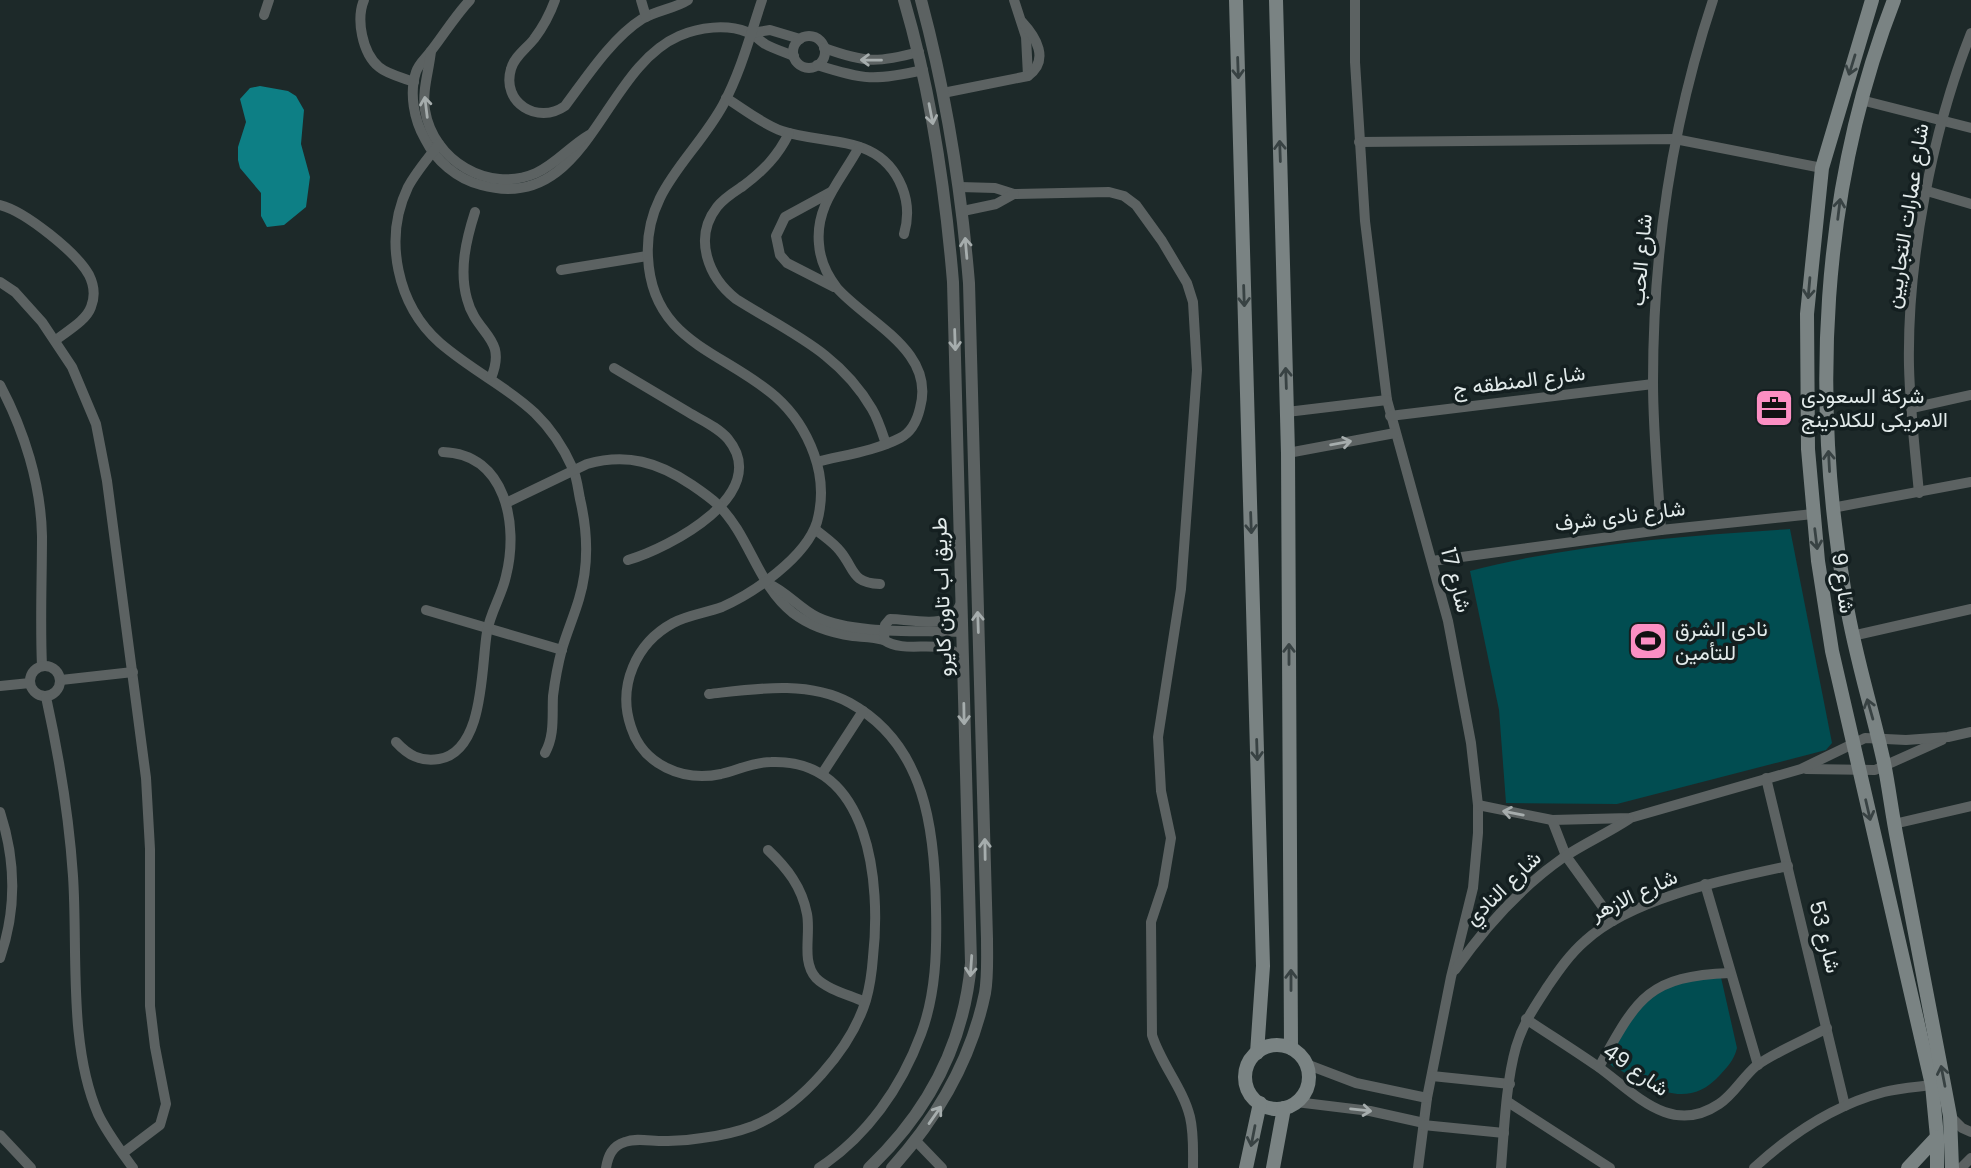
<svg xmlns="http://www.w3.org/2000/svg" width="1971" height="1168" font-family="Poppins,Vazirmatn,sans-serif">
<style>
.green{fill:#014d51}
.water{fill:#0d7f85}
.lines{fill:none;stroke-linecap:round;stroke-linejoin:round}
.minor{stroke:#5c6262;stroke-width:10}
.tertiary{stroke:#5c6262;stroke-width:12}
.secondary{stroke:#7a8383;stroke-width:14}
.oneway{stroke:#a6adad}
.oneway2{stroke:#384243}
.labels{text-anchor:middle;stroke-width:7;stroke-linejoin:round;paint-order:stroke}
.street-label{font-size:21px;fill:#e3ebeb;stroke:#141f20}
.poi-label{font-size:21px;fill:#e3ebeb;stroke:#141f20;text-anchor:start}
</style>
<rect width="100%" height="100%" fill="#1d2929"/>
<g class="green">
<path d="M1790,529L1832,743L1826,750L1617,804L1506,803L1499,710L1470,571C1573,544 1683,536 1790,529Z"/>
<path d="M1720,973L1737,1048C1734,1060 1728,1066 1720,1075C1685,1114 1648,1084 1612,1066L1606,1060C1628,987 1651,987 1720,973Z"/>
</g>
<path class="water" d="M260,86L288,91L296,96L304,110L301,144L310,177L306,207L284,225L267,227L261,216V193L240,168L238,160V147L246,122L240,99L250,88Z"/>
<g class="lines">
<g class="minor">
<path d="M364,0C356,19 362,53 379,67C387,74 403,78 414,82"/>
<path d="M470,0C455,16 445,33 431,51C426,58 419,63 416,72C409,93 414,120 425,139C436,161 457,179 481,185C588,215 601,70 679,36C699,27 727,24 747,32C754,34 759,40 765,44C774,49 784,52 794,56"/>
<path d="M555,0C550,14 543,27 534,39C526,49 514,57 511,69C501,103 538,125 565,106C586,78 612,38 642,19C657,10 674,9 688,0"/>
<path d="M641,0L646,17"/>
<path d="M1014,0L1026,37L1028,76"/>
<path d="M1355,0V62L1365,221L1387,400L1448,621L1471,743L1478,805V833L1473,888L1451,977L1427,1098L1418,1168"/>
<path d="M264,15L269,0"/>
<path d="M751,33L770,30L800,39"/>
<circle cx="809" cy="52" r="16"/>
<path d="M824,48C866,63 877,63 919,52"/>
<path d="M431,51C429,71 422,90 425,110C433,160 488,194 536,173C556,164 570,146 589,135"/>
<path d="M817,65C865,80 874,81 923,70"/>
<path d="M943,93L1028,76C1050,60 1036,37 1022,22"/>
<path d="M726,98C744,109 762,124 782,131C827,146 880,133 902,187C908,202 909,217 904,234"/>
<path d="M1861,100L1971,128"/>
<path d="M789,133C778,156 763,171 743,186C734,192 724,198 717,207C693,238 708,277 736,299C788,332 839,352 872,409C878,419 882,432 886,444"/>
<path d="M1359,142L1675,139L1822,168"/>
<path d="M439,144C428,158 416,172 408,187C383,239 397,305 440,343C494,389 541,397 573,469C577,478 578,489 580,499C588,533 589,566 579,599C574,616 567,632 562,649C558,664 555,680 553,696C552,716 555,735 545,753"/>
<path d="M960,187L995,188L1014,194L1109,192L1124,196L1136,205L1162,241L1187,283L1193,302L1197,370L1181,589L1158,737L1161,791L1171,838L1163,886L1151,922L1152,1035C1161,1064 1183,1088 1190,1117C1194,1134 1193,1151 1193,1168"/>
<path d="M1927,191L1971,204"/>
<path d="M831,192L785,217L776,236L780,255L787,263L834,287"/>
<path d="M0,205C25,211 77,253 89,275C94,285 95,297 91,307C86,321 67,331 56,340"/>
<path d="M963,211L996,204L1014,194"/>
<path d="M475,212C466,240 459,270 467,299C476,335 508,337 491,378"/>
<path d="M561,270L647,256"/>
<path d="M0,282L15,292L42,322L72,367L96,424L107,481L146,778L150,849V1006L155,1047L166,1104L160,1125L123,1153"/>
<path d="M614,368C639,383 663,397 688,412C701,420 718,427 728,439C773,494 669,548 628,560"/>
<path d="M0,385C24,430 41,484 42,536C42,579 40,622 42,666"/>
<path d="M1912,408L1971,395"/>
<path d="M1287,412L1387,400"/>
<path d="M1390,416L1653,384"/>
<path d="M1288,453L1395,433"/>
<path d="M817,462C844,455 875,451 900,438C912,432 917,421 920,408C936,351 868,323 837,288C827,275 820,260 819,244C815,205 842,179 859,147"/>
<path d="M1919,493C1915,451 1910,408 1909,366C1907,261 1932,131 1971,33"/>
<path d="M506,503L587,464C627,453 658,462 692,485C714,500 723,507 737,529C755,558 766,592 793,613C810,626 832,633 853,636C863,637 874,637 884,640"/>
<path d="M1832,508L1971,482"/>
<path d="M815,529C823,536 833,542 840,551C855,569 851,583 880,584"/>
<path d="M1661,530C1658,481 1653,431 1653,382C1653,252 1672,123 1713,0"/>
<path d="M1432,561L1661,530L1813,514"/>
<path d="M769,584C787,592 799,608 817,617C855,635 920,630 961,632"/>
<path d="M960,605C951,631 912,619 890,619L885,625L884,640C908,656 942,635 963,659"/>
<path d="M426,610L562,650"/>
<path d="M1852,636L1971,609"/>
<circle cx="45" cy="681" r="15"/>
<path d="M61,680L133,672"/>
<path d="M0,686L30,683"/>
<path d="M709,694C754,689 808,680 850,703C926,745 935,831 936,908C937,951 936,994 921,1034C901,1088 867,1136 819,1168"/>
<path d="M46,697C59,756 69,816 73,876C78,951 68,1045 98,1114C107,1133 121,1151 133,1168"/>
<path d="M396,742C408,755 420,762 439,759C485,751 481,666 487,632C490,613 502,595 506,576C519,525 506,454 443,452"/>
<path d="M1806,769L1875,770L1942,740"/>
<path d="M822,774L863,711"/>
<path d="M1766,778L1845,1106"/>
<path d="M1478,805L1552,820L1630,818L1801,769L1865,738L1906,740L1948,737L1971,732"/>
<path d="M0,812C16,861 17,909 0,958"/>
<path d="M1552,820L1566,856L1613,921"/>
<path d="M1894,824L1971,806"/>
<path d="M768,850C787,868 802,887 807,914C811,935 801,961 816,978C828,990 850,995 865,1002"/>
<path d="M1705,884L1758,1065"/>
<path d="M1455,970C1485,927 1521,887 1564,857C1585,843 1608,833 1629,819"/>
<path d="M1526,1019C1550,1035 1574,1050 1597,1066C1634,1092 1670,1137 1719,1104C1734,1094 1742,1078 1756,1066C1773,1053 1807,1039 1827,1028"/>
<path d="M1306,1064L1356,1083L1427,1098"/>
<path d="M1599,1067C1637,999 1647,976 1730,973"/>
<path d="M1432,1076L1510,1084"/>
<path d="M1296,1102L1370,1111L1424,1123"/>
<path d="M1508,1102L1610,1168"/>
<path d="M1950,1116L1962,1128L1971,1132"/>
<path d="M1423,1125L1504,1133"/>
<path d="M0,1135L31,1168"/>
<path d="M916,1141L942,1168"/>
<path d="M606,1168C608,1156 612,1146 625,1142C637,1137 654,1142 668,1141C679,1141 691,1140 702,1138C719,1136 737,1132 753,1126C800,1107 851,1049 866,1000C870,986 872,971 873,957C881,885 871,758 771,762C753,762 738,770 721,774C683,782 643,765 631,727C617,686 636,643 673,623C688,615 706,613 722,607C754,593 806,557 817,522C823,500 822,476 814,454C806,432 794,413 776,397C724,351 652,343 648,257C644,190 694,158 723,105C741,71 750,36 762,0"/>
<path d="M1501,1168C1504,1131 1506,1082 1516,1047C1523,1023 1535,1006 1548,986C1559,970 1570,954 1585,941C1631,898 1727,879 1788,866"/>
<path d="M1754,1168C1791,1134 1834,1105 1884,1092C1899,1088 1916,1087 1932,1085"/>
<path d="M1961,1168L1971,1158"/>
</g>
<g class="tertiary">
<path d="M869,1168C927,1113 964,1044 971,963L953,282C945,186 931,92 904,0"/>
<path d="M892,1168C938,1117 971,1061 985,993C988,976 987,957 987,939L969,283C961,187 946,93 921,0"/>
</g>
<g class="secondary">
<path d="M1236,0L1263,966L1257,1053"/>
<path d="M1276,0L1288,453L1291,1048"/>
<path d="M1872,0L1822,168L1807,314L1808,449L1818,561L1832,651L1932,1085L1937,1137V1168"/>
<path d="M1894,0C1820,190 1811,402 1846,601C1855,656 1872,708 1884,763C1889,788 1892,814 1897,839C1913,921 1929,1003 1944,1084L1950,1116L1952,1168"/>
<circle cx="1277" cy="1077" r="32"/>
<path d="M1246,1168L1260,1103"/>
<path d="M1273,1168L1284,1108"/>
<path d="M1908,1168L1937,1137"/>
</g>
</g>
<defs><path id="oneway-shaft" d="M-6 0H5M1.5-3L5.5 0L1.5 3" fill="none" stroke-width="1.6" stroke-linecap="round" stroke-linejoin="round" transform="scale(1.75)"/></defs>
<g class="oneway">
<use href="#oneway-shaft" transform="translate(871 60) rotate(-179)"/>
<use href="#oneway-shaft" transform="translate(426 107) rotate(-97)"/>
<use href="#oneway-shaft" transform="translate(931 114) rotate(79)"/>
<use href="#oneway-shaft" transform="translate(966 248) rotate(-95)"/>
<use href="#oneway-shaft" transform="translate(955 340) rotate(88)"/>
<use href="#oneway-shaft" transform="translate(1341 443) rotate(-10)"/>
<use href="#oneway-shaft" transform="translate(978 622) rotate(-92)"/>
<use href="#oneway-shaft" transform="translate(964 714) rotate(89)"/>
<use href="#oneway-shaft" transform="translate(1513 813) rotate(-169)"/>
<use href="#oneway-shaft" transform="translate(985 849) rotate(-91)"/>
<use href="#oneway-shaft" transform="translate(971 966) rotate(94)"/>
<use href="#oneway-shaft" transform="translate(1361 1110) rotate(6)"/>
<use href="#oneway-shaft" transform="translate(935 1115) rotate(-55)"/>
</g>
<g class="oneway2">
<use href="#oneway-shaft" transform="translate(1852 65) rotate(107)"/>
<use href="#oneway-shaft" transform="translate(1238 68) rotate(88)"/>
<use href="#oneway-shaft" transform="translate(1280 151) rotate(-92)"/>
<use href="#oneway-shaft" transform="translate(1839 209) rotate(-83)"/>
<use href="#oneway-shaft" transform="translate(1809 288) rotate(95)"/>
<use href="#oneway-shaft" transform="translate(1244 296) rotate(88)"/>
<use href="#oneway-shaft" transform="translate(1286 378) rotate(-92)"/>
<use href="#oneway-shaft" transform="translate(1829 461) rotate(-93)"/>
<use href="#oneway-shaft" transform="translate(1251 523) rotate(88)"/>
<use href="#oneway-shaft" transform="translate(1816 539) rotate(83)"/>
<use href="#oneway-shaft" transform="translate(1289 654) rotate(-90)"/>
<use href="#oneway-shaft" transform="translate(1870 709) rotate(-106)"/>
<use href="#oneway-shaft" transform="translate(1257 750) rotate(88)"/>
<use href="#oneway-shaft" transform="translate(1868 810) rotate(77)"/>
<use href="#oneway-shaft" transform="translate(1291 980) rotate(-90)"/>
<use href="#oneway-shaft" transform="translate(1943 1076) rotate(-101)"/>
<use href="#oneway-shaft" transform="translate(1253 1136) rotate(101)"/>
</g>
<defs>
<g id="office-square" transform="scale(2.0125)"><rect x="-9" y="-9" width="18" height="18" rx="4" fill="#fc8fc3" stroke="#141f20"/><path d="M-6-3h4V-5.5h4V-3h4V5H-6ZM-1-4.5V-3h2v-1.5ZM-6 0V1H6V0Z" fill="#111"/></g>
<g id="stadium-square" transform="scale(2.0125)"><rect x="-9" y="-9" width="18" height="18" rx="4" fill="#fc8fc3" stroke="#141f20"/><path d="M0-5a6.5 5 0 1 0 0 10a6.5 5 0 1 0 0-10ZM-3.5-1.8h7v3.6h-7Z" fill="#111"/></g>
</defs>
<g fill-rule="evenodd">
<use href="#office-square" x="1774" y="408"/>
<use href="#stadium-square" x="1648" y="641"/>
</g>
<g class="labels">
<g class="street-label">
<text transform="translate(1907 216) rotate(-81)" y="7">شارع عمارات التجاريين</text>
<text transform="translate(1641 260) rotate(-85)" y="7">شارع الحب</text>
<text transform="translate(1519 381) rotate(-7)" y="7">شارع المنطقه ج</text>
<text transform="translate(1620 516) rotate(-7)" y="7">شارع نادى شرف</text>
<text transform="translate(1456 580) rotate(75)" y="7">شارع 17</text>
<text transform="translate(1843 583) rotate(82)" y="7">شارع 9</text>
<text transform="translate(942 597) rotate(-92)" y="7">طريق اب تاون كايرو</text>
<text transform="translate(1503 888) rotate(-44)" y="7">شارع النادي</text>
<text transform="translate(1634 895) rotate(-25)" y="7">شارع الازهر</text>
<text transform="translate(1825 937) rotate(76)" y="7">شارع 53</text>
<text transform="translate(1636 1070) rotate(35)" y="7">شارع 49</text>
</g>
<g class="poi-label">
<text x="1801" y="403">شركة السعودى<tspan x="1801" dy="24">الامريكى للكلادينج</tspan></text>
<text x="1675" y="636">نادى الشرق<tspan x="1675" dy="24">للتأمين</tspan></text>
</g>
</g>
</svg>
